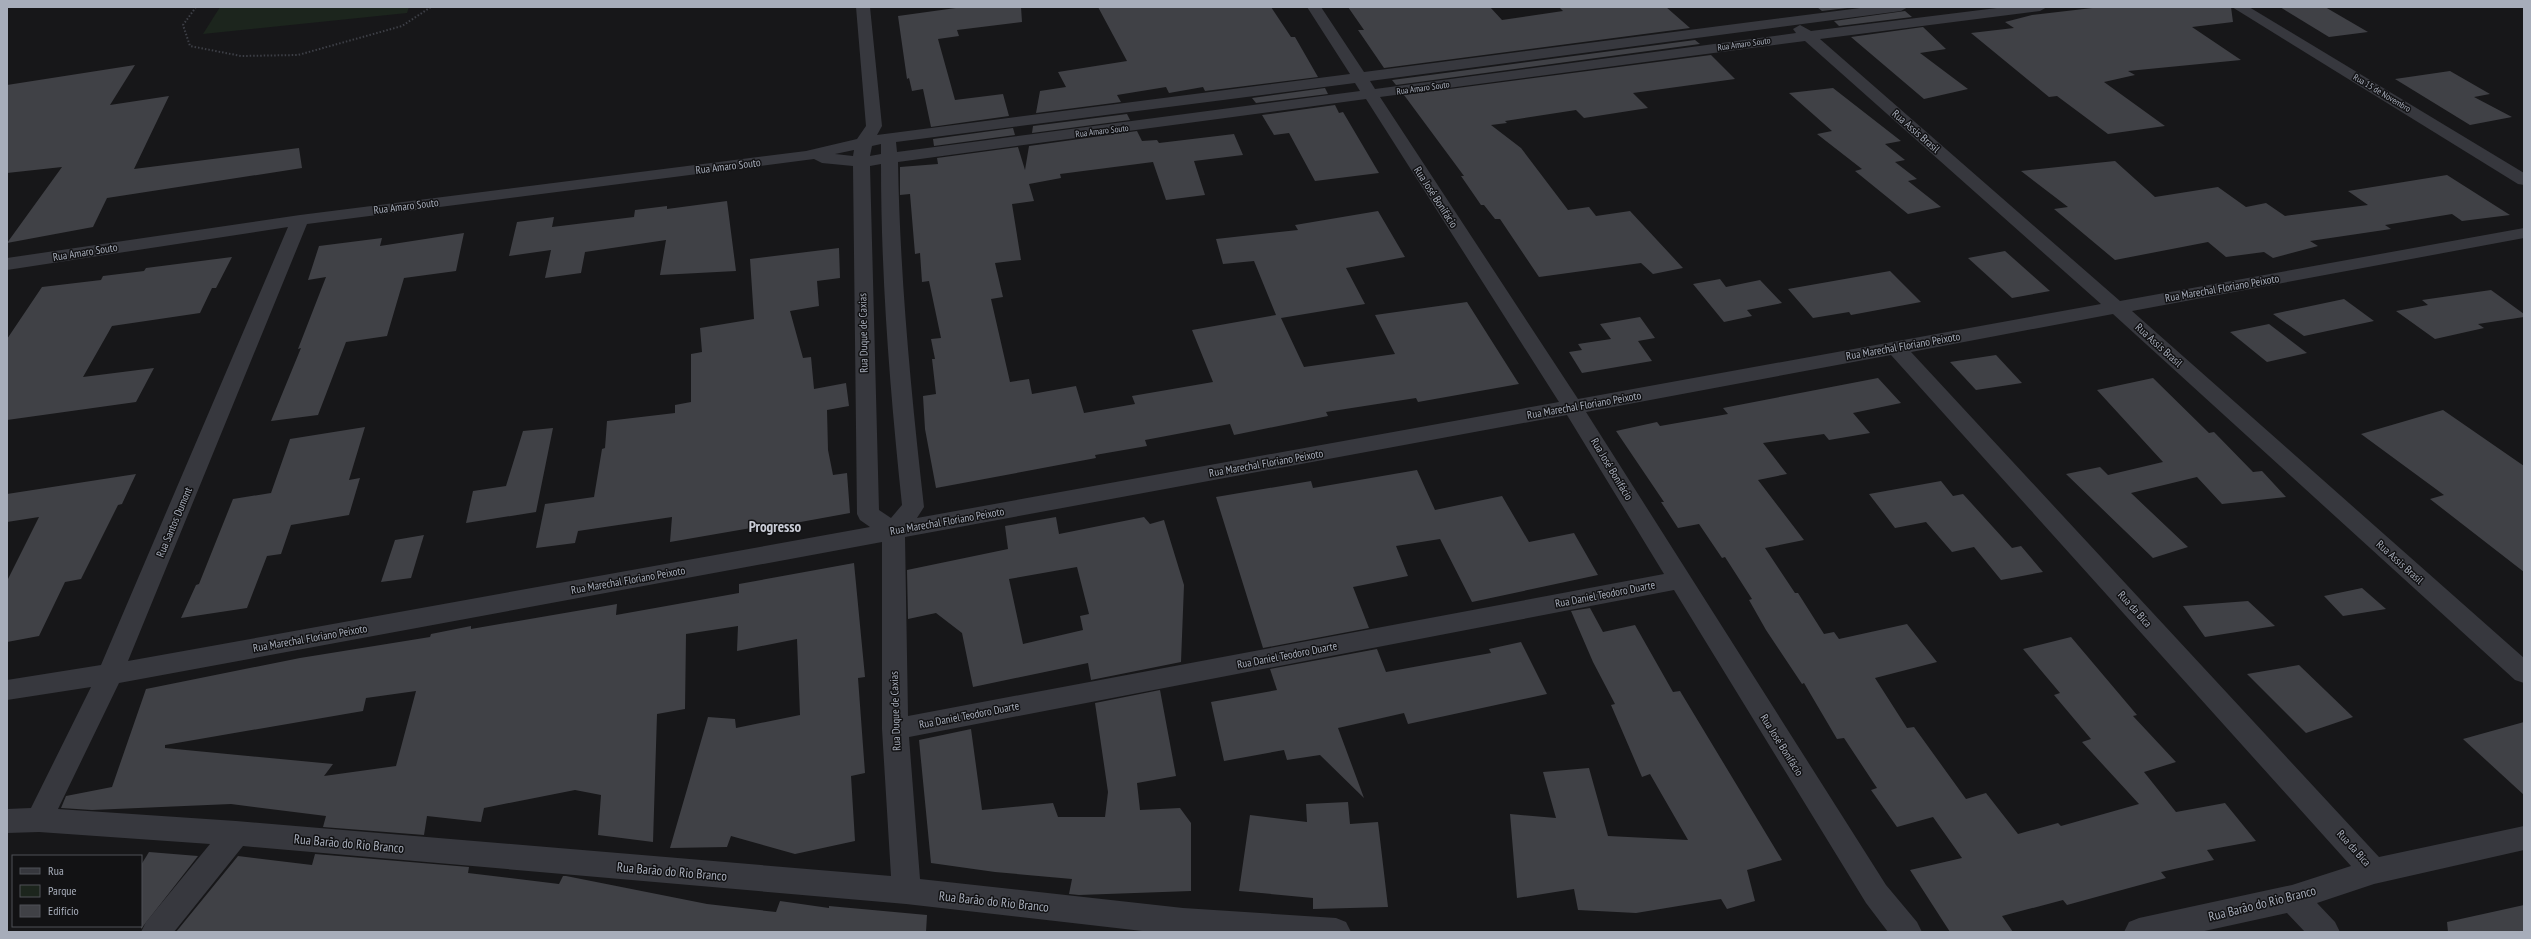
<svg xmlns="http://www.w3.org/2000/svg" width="2531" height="939" font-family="'PT Sans Narrow',sans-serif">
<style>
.green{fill:#1c251d}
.building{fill:#404146;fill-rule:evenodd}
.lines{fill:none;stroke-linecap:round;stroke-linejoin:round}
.path{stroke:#3d3f46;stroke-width:2;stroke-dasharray:1.5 2;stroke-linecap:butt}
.minor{fill:#37383e;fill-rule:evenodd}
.labels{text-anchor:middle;stroke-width:3;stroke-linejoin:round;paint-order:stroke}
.far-street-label{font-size:9px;fill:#a7adba;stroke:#121214}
.street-label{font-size:11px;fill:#a7adba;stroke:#121214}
.near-street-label{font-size:13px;fill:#a7adba;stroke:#121214}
.district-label{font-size:15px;font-weight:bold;fill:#c9ccd6;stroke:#121214}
</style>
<rect width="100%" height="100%" fill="#171719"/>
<path class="green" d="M220,7H409L407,13L203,34Z"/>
<g class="building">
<path d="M963,7H1021L1022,22L957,30L959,36L938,39L955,100L1003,94L1009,116L931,127L923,89L912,91L909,78L907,79L898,16Z"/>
<path d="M1098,7H1271L1291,37H1295L1318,77L1205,91L1203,87L1169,93L1166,87L1117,95L1121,102L1036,113L1040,91L1066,87L1058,72L1127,61Z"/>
<path d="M1348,7H1490L1502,20L1563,11L1559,7H1666L1690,28L1384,68L1358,30H1364Z"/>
<path d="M1817,7H1856L1822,11Z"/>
<path d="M2101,7H2231L2233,22L2192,27L2241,60L2128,71L2135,75L2104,82L2165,126L2108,134L2057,96L2049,97L1971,33L2014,28L2005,22L2032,15Z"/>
<path d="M2280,7H2325L2368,32L2329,37Z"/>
<path d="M1905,11L1912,17L1839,26L1834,21Z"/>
<path d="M1923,27L1946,49L1920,53L1968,89L1924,99L1851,37Z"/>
<path d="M1695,40L1700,44L1396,85L1392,80Z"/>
<path d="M1711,55L1735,79L1633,93L1648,108L1584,118L1576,110L1505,121L1507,123L1491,125L1521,148L1568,210L1589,207L1596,216L1630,211L1683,268L1653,274L1641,263L1539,277L1500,219H1495L1484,205H1481L1461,176H1464L1404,95Z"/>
<path d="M135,65L110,105L169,96L134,169L299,148L302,168L107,198L93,227L7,243L62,167L7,173V85Z"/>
<path d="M2450,71L2490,94L2474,97L2512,117L2470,125L2395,79Z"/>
<path d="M1325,88L1328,94L1256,103L1252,98Z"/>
<path d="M1833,88L1901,141L1885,144L1905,160L1895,162L1917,179L1908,181L1941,207L1908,214L1855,171L1862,169L1817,134L1832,131L1789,93Z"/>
<path d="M1335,105L1339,113L1343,112L1379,173L1315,181L1289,133L1274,135L1262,115Z"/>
<path d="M1127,114L1130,120L1032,133L1033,126Z"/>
<path d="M1013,128L1015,135L934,146L933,139Z"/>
<path d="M1137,131L1142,141L1157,140L1159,143L1234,134L1243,155L1194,161L1205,195L1166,200L1153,162L1060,174L1061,178L1029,184L1034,201L1012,204L1021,260L995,263L1003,297L991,299L1010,382L1029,379L1032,394L1076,386L1084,413L1135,404L1132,396L1213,382L1192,330L1276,315L1254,261L1223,264L1216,239L1298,230L1295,225L1378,211L1405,257L1346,268L1365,304L1281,318L1304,367L1395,354L1375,315L1467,302L1519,384L1418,402L1416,398L1326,412L1328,416L1234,435L1230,424L1145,440L1147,446L1095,455L1096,458L936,488L925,429L923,396L936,394L932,359H935L931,339L941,338L929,281L922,282L920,253L915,254L910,194L900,195V167L938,164L937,158L1018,147L1025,170L1029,146Z"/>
<path d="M2115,161L2155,197L2218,187L2246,207L2266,203L2285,216L2368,205L2348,191L2447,175L2510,215L2462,221L2452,214L2385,225L2391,229L2310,241L2318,246L2273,258L2264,252L2226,257L2208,242L2115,260L2054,209L2068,207L2021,171Z"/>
<path d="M727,201L736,271L660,275L666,240L585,252L581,273L545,278L551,250L509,256L517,222L554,217L552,227L634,217L635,210L667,206V209Z"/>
<path d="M464,233L456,271L404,278L387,336L346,342L318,415L271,421L301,348L298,349L326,277L308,280L319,246L382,238L380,246Z"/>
<path d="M839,248L840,278L817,281L819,306L790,311L803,358L811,357L814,389L846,383L849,406L827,410L828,450L833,475L847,473L850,513L751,531V528L670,542L672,517L578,531L575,543L536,548L545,504L594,497L602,449L605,448L607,421L675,413V405L691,402V354L702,352L700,328L754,319L750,259Z"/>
<path d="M2005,251L2050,291L2012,298L1968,258Z"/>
<path d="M232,257L216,288H212L200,313L112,326L83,377L154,368L136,402L7,420V339L42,287L101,280L103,276L144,271L146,268Z"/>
<path d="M1890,271L1921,302L1851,315L1849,312L1813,318L1788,289Z"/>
<path d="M1720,279L1726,287L1760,280L1782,303L1747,310L1752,316L1724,322L1693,284Z"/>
<path d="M2491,290L2524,314V317L2478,324L2484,328L2435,339L2396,311L2428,305L2422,300Z"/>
<path d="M2344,299L2374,321L2304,336L2273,314Z"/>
<path d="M1640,317L1655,338L1638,341L1652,361L1582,373L1569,352L1582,350L1578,344L1611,339L1600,324Z"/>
<path d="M2269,324L2307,353L2267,362L2230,332Z"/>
<path d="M1996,355L2022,383L1976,390L1950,362Z"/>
<path d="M1878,378L1901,403L1853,413L1870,433L1829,440L1824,434L1763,443L1787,474L1758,480L1804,540L1765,548L1795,593H1798L1824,634L1834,632L1839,639L1907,624L1937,662L1875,678L1907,728L1914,727L1966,799L1986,793L2018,834L2058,823L2061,826L2139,804L2082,742L2091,739L2054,695L2060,693L2023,649L2071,637L2137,715L2133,716L2176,762L2144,772L2176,812L2225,803L2256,841L2207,850L2214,860L2161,872L2166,878L2129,888L2067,905L2063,900L2002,916L2013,932H1950L1910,870L1962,858L1933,817L1897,827L1871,790L1877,788L1844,738L1837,739L1804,683L1802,684L1766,630L1749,600L1752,599L1725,557L1722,558L1699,524L1678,528L1661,502H1664L1616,431L1657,422L1660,426L1728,414L1723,408Z"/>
<path d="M2153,378L2209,433L2214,432L2253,472L2262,471L2286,497L2222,504L2197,477L2131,493L2188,547L2153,558L2066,474L2100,467L2108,475L2163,462L2097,390Z"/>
<path d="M2443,410L2524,466V572L2430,499L2444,495L2361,434Z"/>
<path d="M365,427L349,480L360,478L349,515L291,525L281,554L267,556L247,608L181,618L196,585L199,584L233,499L271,493L290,439Z"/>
<path d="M553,428L536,512L466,523L473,491L506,486L523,431Z"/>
<path d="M1417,470L1435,510L1502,496L1529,542L1574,533L1598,575L1472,602L1440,539L1396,546L1408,576L1353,587L1369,628L1263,648L1216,497L1311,481L1313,488Z"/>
<path d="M136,474L122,504L118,505L81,579L65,582L39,636L7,642V581L39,517L7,522V494Z"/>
<path d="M1941,481L1953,496L1963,494L2012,548L2021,546L2043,572L2001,580L1974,547L1952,552L1926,522L1895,528L1869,494Z"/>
<path d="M1056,517L1059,534L1144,517L1150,524L1164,520L1184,585L1181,662L1091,680L1088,663L973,687L962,633L936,613L908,619L907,570L1008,549L1005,526ZM1077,567L1089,614L1080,616L1083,630L1023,644L1009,579Z"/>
<path d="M424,535L411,578L381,582L395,540Z"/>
<path d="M854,563L865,677L858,678L865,773L851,776L855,841L795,854L731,836L727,847L670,848L708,717L735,719L736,728L800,715L797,639L737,651L738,626L686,634L685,709L657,714L653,842L598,835L601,795L575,790L484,808L481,822L427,816L424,835L323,827L326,816L231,804L92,810L61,808L66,796L112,787L146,689L300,658L430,637L431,634L471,626V629L617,604L616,615L739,593V584ZM416,691L396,766L324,776L333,764L165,748V745L363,711L366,698Z"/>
<path d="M2362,588L2386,609L2343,616L2324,596Z"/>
<path d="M2248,601L2275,626L2205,637L2183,606Z"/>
<path d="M1590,608L1603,632L1635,625L1673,692L1680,691L1782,860L1747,870L1755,901L1727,909L1721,899L1636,913L1578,910L1574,889L1517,898L1510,814L1556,818L1543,772L1589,768L1608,836L1688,840L1650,774L1642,777L1611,705L1615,704L1593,662L1571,611Z"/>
<path d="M1521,642L1547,694L1408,724L1404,713L1338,728L1364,798L1320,755L1287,760L1284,750L1224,761L1211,702L1277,690L1270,669L1377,649L1386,672L1491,653L1489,649Z"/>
<path d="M2299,665L2353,717L2306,733L2247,674Z"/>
<path d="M1160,690L1176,776L1137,783L1140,810L1180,808L1191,823V891L1079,895L1069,894L1072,879L995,872L931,863L919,740L971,729L982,810L1053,803L1058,817H1105L1108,792L1095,703Z"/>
<path d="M2524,722V795L2463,739Z"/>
<path d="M1348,802L1350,824L1378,822L1388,907L1313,909V898L1239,891L1250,815L1307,822L1306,804Z"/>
<path d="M149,852L198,856L141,929V865Z"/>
<path d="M315,854L469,867L468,873L559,884L563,876H566L707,904L776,912L780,901L829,908V906L927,915L926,932H176L238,856L312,865Z"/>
<path d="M2524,905V932H2448L2447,922Z"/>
</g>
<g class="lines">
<path class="path" d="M196,7L183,25L190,46L241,56L298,55L402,26L431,7"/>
<g class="minor">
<path d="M856,7H870L882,126L877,135L1350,74L1307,7H1321L1364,72L1868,7H1908L1901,11L1370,81L1375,89L1796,33L1793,29L1800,25L1811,31L2005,7H2047L2040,11L1820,39L2120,301L2524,228V238L2132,311L2524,658V683L2515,680L2113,314L1911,352L2379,857L2524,826V850L2374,884L2317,903L2335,922L2340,932H2305L2287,913L2200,932H2124L2129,922L2139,918L2292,885L2351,866L1891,355L1586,412L1886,885L1917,922L1922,932H1888L1866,903L1674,590L909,737L920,879L1183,908L1336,918L1346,922L1351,932H1151L906,904L243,846L174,932H141L146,922L210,844L39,832L7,833V809L31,808L91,687L7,700V680L101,665L288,227L7,270V258L300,215L806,151L857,139L866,126ZM1805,41L2101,304L1578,399L1380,97ZM1355,83L1360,91L897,152L896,142ZM1366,99L1559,402L917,518L924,507C911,392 900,278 898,162ZM881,144V154L870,156L872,146ZM854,150L853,156L835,154ZM814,159L822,163L853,166L857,514L860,520L870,527L128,661L307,224ZM881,164C881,279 890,391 902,505L891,518L879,510L870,166ZM1567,415L1664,574L908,716L905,537ZM882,542V729L891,876L236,821L58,809L119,683Z"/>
<path d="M2232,7H2249L2524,173V185L2518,184Z"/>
</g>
</g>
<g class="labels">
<g class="far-street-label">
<text transform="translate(1744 44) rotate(-8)" y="3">Rua Amaro Souto</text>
<text transform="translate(1423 88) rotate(-8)" y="3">Rua Amaro Souto</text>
<text transform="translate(2382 93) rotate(31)" y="3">Rua 15 de Novembro</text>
<text transform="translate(1102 131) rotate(-7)" y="3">Rua Amaro Souto</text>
</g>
<g class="street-label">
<text transform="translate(1916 131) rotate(41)" y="4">Rua Assis Brasil</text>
<text transform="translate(728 166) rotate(-7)" y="4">Rua Amaro Souto</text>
<text transform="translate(1436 197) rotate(57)" y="4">Rua José Bonifácio</text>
<text transform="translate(406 206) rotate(-7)" y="4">Rua Amaro Souto</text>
<text transform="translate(85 252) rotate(-9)" y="4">Rua Amaro Souto</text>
<text transform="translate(2222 288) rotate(-10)" y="4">Rua Marechal Floriano Peixoto</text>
<text transform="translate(863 333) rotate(-91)" y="4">Rua Duque de Caxias</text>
<text transform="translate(2159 345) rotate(42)" y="4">Rua Assis Brasil</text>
<text transform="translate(1903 346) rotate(-10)" y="4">Rua Marechal Floriano Peixoto</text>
<text transform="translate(1584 405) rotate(-10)" y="4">Rua Marechal Floriano Peixoto</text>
<text transform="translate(1266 463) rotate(-10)" y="4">Rua Marechal Floriano Peixoto</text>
<text transform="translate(1612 469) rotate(59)" y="4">Rua José Bonifácio</text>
<text transform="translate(947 521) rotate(-10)" y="4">Rua Marechal Floriano Peixoto</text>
<text transform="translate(174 522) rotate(-67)" y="4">Rua Santos Dumont</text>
<text transform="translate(2400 562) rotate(42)" y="4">Rua Assis Brasil</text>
<text transform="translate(628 580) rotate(-10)" y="4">Rua Marechal Floriano Peixoto</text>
<text transform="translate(1605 594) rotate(-11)" y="4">Rua Daniel Teodoro Duarte</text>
<text transform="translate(2135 609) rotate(48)" y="4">Rua da Bica</text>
<text transform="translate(310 638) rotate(-10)" y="4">Rua Marechal Floriano Peixoto</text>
<text transform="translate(1287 655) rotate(-11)" y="4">Rua Daniel Teodoro Duarte</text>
<text transform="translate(895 711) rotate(-92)" y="4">Rua Duque de Caxias</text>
<text transform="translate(969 715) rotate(-11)" y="4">Rua Daniel Teodoro Duarte</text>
<text transform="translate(1782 745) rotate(58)" y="4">Rua José Bonifácio</text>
<text transform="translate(2354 848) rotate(48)" y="4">Rua da Bica</text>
</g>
<g class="near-street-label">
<text transform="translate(349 843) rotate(5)" y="5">Rua Barão do Rio Branco</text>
<text transform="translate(672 871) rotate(5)" y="5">Rua Barão do Rio Branco</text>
<text transform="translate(994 901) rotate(6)" y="5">Rua Barão do Rio Branco</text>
<text transform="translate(2262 903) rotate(-14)" y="5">Rua Barão do Rio Branco</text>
</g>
<g class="district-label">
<text x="775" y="532">Progresso</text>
</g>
</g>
<rect width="2531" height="939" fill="none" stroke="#a7adba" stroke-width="16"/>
<rect x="12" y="855" width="130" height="72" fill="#121214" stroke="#4e5056"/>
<rect x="20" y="868" width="20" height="6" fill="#37383e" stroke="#4e5056"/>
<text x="48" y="875" font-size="12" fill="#a7adba">Rua</text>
<rect x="20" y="885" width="20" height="12" fill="#1c251d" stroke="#4e5056"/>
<text x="48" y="895" font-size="12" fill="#a7adba">Parque</text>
<rect x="20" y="905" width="20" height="12" fill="#404146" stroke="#4e5056"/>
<text x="48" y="915" font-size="12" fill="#a7adba">Edifício</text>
</svg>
